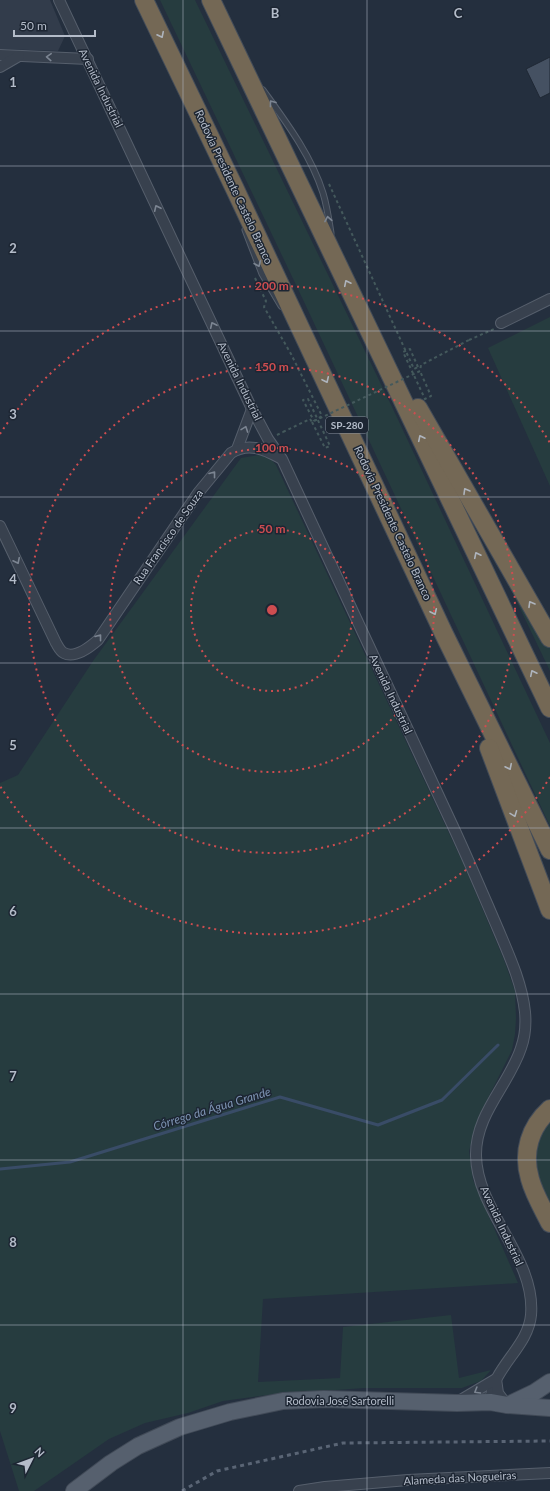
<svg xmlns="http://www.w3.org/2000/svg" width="550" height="1491" font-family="Lato,sans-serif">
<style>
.airport{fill:#323c4b}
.green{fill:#263c3f}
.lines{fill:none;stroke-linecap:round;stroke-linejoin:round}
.stream{stroke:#394c67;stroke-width:3}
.building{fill:#455162;stroke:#1f2835}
.service-casing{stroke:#565f6c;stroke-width:7}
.minor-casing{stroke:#565f6c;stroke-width:12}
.primary-casing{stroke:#414a57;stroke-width:18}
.motorway-casing{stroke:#434c59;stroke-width:20}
.path{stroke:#44595c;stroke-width:2;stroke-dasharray:3 3;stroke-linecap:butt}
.service{stroke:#38414e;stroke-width:5}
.minor{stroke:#38414e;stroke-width:10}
.primary{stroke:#56606e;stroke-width:16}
.motorway{stroke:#746855;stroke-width:18}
.rail{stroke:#5a6575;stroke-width:3;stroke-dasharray:4 4;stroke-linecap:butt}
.path-bridge{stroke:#44595c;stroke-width:2;stroke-dasharray:3 3;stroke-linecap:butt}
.oneway{stroke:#aeb4bd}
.oneway2{stroke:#7c8592}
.grid{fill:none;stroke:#b4bcc9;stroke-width:1;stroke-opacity:0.55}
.ring{fill:none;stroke:#ce4d50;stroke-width:2;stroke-dasharray:2 4}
.labels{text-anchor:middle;stroke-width:3;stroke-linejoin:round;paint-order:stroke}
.shield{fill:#1d2633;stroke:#878f9c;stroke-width:1}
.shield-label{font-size:10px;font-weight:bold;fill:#b4bcc9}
.street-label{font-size:11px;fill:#b4bcc9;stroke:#1d2633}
.water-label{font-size:12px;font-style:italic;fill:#7c92b1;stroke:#1d2633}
.grid-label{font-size:13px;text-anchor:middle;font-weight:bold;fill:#b4bcc9;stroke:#1d2633;stroke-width:3;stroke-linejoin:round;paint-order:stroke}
.centre{fill:#ce4d50;stroke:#1d2633;stroke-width:2}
.ring-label{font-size:12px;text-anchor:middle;font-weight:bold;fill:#ce4d50;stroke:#1d2633;stroke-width:3;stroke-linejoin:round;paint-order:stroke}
</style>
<rect width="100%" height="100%" fill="#242f3e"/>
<path class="airport" d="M0,0H50L65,36L58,51L0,49Z"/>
<g class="green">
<path d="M160,0H195L393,409L550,743V826L298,289Z"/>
<path d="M550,317V486L488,348Z"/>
<path d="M259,455L270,458L276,465L463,863L504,960L515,991L516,1018L515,1034L512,1050L478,1118L469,1151L473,1180L518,1283L263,1299L258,1382L340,1378L343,1327L451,1315L459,1378L491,1370L481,1381L462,1388H364L268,1395L223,1401L188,1413L145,1423L109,1439L34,1491H19L0,1431V783L18,775L93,661L241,458Z"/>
<path d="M490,546L550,646V671Z"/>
<path d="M550,1121V1213C545,1202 538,1190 535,1179C530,1157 536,1139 550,1121Z"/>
</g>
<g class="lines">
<path class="stream" d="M0,1169L70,1162L280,1097L378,1125L442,1100L498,1045"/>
</g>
<path class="building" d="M550,57V93L540,98L526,69Z"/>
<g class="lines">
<g class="service-casing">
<g id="service">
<path d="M263,90C286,122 311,155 323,193C327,206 329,220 331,233"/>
<path d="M245,230L262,274L281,306"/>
</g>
</g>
<g class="minor-casing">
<g id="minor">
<path d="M59,0L252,409L268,439L282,459C338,579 394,700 450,820C467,856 482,892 498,929C509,955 522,983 525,1012C526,1023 525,1037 521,1048C509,1085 475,1114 476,1156C477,1211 536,1258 531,1315C529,1339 508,1357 497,1378C493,1385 491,1394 490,1402"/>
<path d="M0,55L88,59"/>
<path d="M0,67L19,56"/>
<path d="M501,323L550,299"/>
<path d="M237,449L252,409"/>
<path d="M0,526L56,643C58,646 60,651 64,653C75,659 90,647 98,640L198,493L231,453C248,442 264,449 280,458"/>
<path d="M459,1401L496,1379L498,1393L507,1405"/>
<path d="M299,1491L325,1487L408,1480L550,1473"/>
</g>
</g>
<g class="primary-casing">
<g id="primary">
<path d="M508,1405L535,1392L550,1382"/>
<path d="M74,1491L111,1463L138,1446L180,1427L230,1412L283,1401L324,1399L457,1403L490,1402L507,1405L550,1408"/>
</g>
</g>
<g class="motorway-casing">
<g id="motorway">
<path d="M144,0L234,187L444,634L550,850"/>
<path d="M211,0L550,708"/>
<path d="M418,408L550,638"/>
<path d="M489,748L550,910"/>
<path d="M550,1109C530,1127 522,1152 530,1179C534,1194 543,1209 550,1223"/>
</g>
</g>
<g class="path">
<path d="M329,184L414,369L418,367"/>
<path d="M255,278L266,301L264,307L291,354L322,416L314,421"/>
<path d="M469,340L494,329"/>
<path d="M277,435L283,432"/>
</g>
<use href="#service" class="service"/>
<use href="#minor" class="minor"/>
<use href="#primary" class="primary"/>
<use href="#motorway" class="motorway"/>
<path class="rail" d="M182,1491L217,1471L343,1443L550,1441"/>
<g class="path-bridge">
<path d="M418,367L410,349L403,352L425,399L431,396L420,371"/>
<path d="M312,422L325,448L330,446L308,399L303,400L314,421"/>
<path d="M283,432L310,419L312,422L420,371L421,365L469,340"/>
</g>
</g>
<defs><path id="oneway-chevron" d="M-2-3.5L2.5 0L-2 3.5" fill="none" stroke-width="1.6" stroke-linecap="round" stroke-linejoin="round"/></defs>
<g class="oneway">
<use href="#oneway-chevron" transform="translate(161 35) rotate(64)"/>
<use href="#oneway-chevron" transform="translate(347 283) rotate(-116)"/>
<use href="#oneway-chevron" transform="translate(326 380) rotate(65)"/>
<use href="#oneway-chevron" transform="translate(421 438) rotate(-116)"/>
<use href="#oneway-chevron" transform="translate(466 491) rotate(-120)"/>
<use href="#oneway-chevron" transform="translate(477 555) rotate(-116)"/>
<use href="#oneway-chevron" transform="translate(531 604) rotate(-120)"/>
<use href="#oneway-chevron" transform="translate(434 612) rotate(65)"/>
<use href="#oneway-chevron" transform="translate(533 673) rotate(-116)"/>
<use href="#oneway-chevron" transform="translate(509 767) rotate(64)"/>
<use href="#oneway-chevron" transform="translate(514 814) rotate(69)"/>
</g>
<g class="oneway2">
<use href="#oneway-chevron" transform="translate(49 57) rotate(-177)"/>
<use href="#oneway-chevron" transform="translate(272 103) rotate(-126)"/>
<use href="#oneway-chevron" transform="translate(157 208) rotate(-115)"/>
<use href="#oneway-chevron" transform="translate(328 219) rotate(-100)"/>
<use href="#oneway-chevron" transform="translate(258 264) rotate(67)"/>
<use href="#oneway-chevron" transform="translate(213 325) rotate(-115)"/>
<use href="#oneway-chevron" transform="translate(245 429) rotate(-70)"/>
<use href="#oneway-chevron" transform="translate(213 474) rotate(-52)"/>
<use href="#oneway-chevron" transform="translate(17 561) rotate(64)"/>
<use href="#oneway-chevron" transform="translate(99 637) rotate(-52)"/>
<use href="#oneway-chevron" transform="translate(477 1391) rotate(149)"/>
</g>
<path class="grid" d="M183,0V1491M367,0V1491M0,166H550M0,331H550M0,497H550M0,663H550M0,828H550M0,994H550M0,1160H550M0,1325H550"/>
<g class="ring">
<circle cx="272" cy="610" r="81"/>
<circle cx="272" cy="610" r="162"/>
<circle cx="272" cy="610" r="243"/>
<path d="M550 777A324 324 0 0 1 0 786M0 434A324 324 0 0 1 550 443"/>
</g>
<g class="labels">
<rect class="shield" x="326" y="417" width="42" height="16" rx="3"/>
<g class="shield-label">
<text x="347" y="429">SP-280</text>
</g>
<g class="street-label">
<text transform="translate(101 88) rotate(64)" y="4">Avenida Industrial</text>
<text transform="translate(234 187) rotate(65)" y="4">Rodovia Presidente Castelo Branco</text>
<text transform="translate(240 381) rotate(64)" y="4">Avenida Industrial</text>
<text transform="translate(393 523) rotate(65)" y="4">Rodovia Presidente Castelo Branco</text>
<text transform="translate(168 537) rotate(-55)" y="4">Rua Francisco de Souza</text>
<text transform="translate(391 694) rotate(65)" y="4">Avenida Industrial</text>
<text transform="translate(502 1226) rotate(65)" y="4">Avenida Industrial</text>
<text x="340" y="1405">Rodovia José Sartorelli</text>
<text transform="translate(460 1478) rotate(-3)" y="4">Alameda das Nogueiras</text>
</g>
<g class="water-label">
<text transform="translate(212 1109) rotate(-17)" y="4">Córrego da Água Grande</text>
</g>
</g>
<g class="grid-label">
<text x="275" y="18">B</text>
<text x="458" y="18">C</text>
<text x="13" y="87">1</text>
<text x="13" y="253">2</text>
<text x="13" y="419">3</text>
<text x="13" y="584">4</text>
<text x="13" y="750">5</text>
<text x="13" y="916">6</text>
<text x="13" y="1081">7</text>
<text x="13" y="1247">8</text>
<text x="13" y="1413">9</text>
</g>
<circle cx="272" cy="610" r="6" class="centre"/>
<g class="ring-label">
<text x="272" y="290">200 m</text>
<text x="272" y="371">150 m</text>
<text x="272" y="452">100 m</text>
<text x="272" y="533">50 m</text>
</g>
<g transform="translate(32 1459) rotate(48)" stroke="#1d2633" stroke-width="3" paint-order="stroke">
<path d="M0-3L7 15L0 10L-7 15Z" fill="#b4bcc9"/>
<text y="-6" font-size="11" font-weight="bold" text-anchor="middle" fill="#b4bcc9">N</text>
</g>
<path d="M14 30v6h81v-6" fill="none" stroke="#b4bcc9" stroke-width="2"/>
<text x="20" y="30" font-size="12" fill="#b4bcc9" stroke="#1d2633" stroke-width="3" paint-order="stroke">50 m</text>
</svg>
